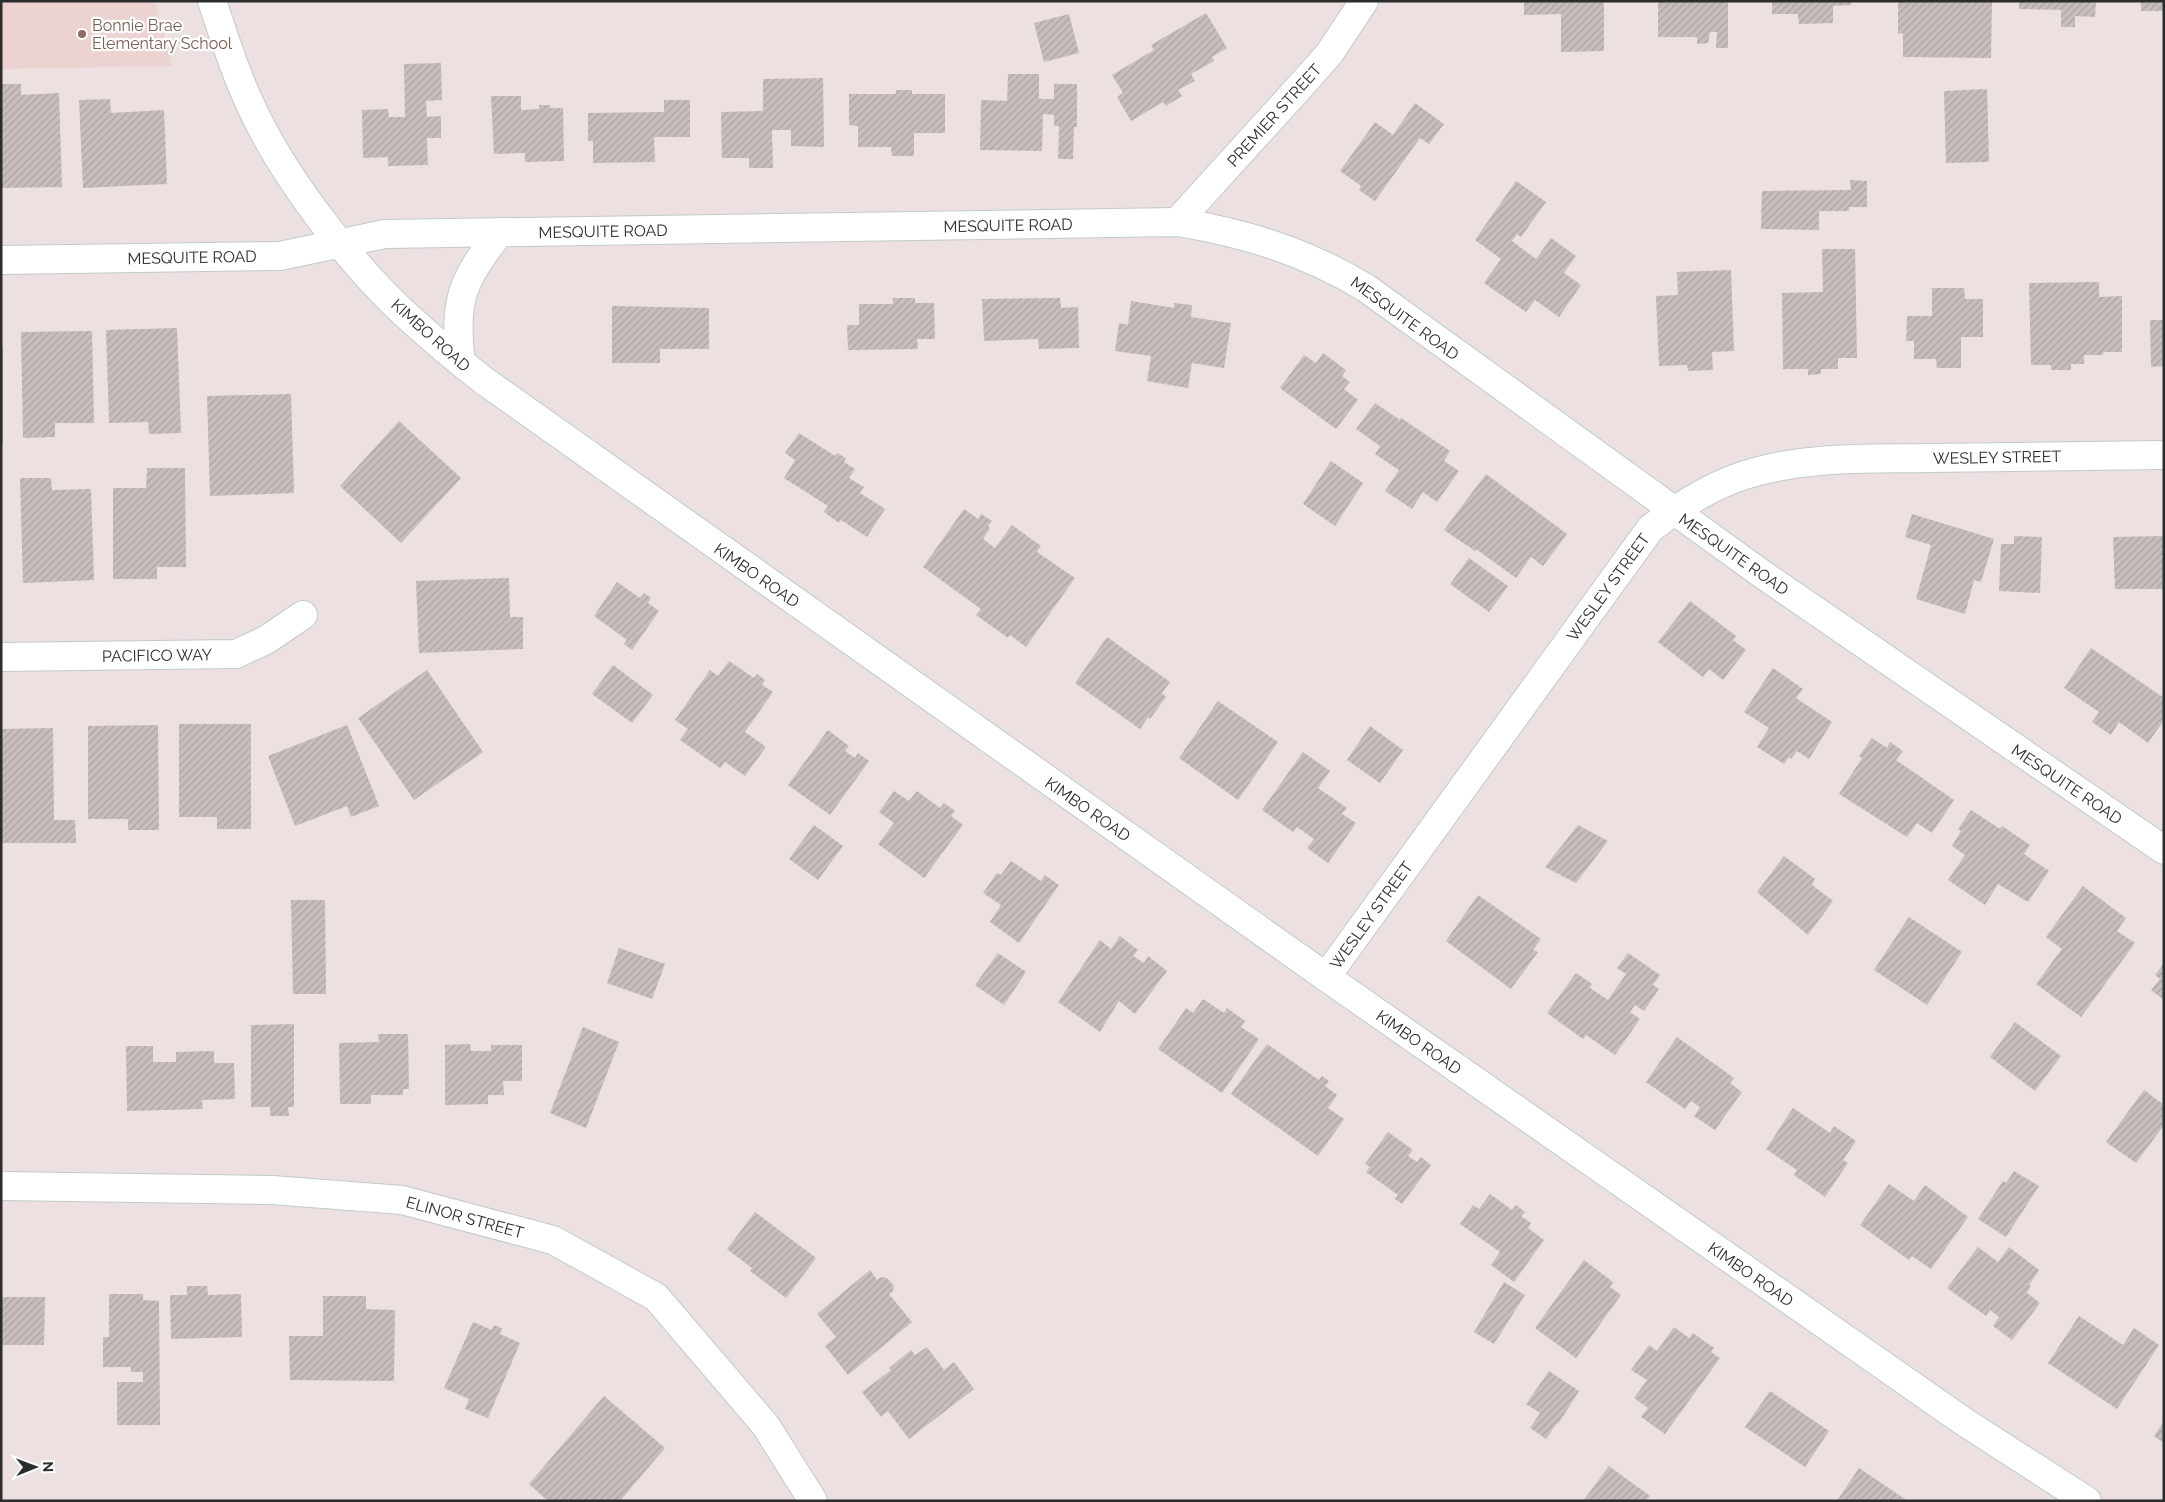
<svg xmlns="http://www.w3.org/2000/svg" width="2165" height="1502" font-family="Raleway,sans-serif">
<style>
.education{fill:#ecd3d1}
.building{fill:url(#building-hatch)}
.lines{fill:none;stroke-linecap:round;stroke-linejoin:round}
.minor-casing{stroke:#c1cacd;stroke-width:30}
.minor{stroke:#fff;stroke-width:28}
.education-dot{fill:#8d6e63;stroke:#fff;stroke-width:2}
.labels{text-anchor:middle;stroke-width:4.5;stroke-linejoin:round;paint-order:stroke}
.education-label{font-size:16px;fill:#785e54;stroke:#fff;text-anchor:start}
.street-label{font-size:16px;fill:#2c2c2c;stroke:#fff}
</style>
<defs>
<pattern id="building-hatch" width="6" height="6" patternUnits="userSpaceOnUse" patternTransform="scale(1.25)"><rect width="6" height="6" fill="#c8bebe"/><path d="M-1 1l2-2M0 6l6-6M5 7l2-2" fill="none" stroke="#aca3a3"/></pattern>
</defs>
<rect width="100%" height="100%" fill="#ece0e0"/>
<path class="education" d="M1,1H155L172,66L1,69Z"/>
<g class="building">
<path d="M1524,1H1604V51L1561,52V14L1524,15Z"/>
<path d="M1658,1H1728V48H1716L1717,32H1710L1708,43L1697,44V37H1658Z"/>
<path d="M1772,1H1851V5L1833,6V23L1799,24L1798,14H1772Z"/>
<path d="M1898,1H1992L1991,58L1903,57V33L1898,34Z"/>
<path d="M2019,1H2096L2095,17L2075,16V27H2061V10L2019,9Z"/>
<rect x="2141" y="1" width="23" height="10"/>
<path d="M1206,13L1227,48L1212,57L1214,61L1191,74L1195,81L1178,90L1182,96L1166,106L1163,102L1131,121L1117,97L1123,93L1112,75L1154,50L1151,45Z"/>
<path d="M1069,14L1079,53L1044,62L1034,23Z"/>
<path d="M441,63L442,100L426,101L427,117L441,116V138H427L428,165L388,166V157L363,158L362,110L388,109L389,117H405L404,64Z"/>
<path d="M1008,74H1039V99H1054V84H1077V127H1074L1073,159H1058L1059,126H1054V115L1043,114L1042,151L980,150L981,100L1007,101Z"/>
<path d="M823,78L824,147L791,146V130H772L773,168H749V158H722L721,112L763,111V79Z"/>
<path d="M1,84H21V95L59,93L62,187L1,188Z"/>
<path d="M1987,89L1989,162L1946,163L1944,91Z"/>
<path d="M896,90H912V94H945V133H914V156H892L891,147H858V126L849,125V94H896Z"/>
<path d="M491,96H521V110L539,109V105H550V108H563L564,161L525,162V153L494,154Z"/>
<path d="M110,99L111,113L164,110L167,184L83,188L79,100Z"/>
<path d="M664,100H690V137H654L655,162L593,163V141H588V113L664,112Z"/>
<path d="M1415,103L1444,124L1429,144L1420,138L1375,201L1359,190L1361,186L1340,171L1375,122L1393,135Z"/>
<path d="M1850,180L1867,181V207H1849V211H1819V230L1761,229L1762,191L1851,190Z"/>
<path d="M1516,181L1546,202L1521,237L1517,234L1512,241L1536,259L1551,238L1576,256L1564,273L1581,285L1559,317L1535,300L1526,312L1484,283L1501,259L1475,240Z"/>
<path d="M1822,249H1855L1857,358H1838V369H1821V374L1808,375V369H1783L1782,293L1823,292Z"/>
<path d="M1731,270L1734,351L1712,352L1713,370L1688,371L1687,365L1659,366L1656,296L1678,295L1677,272Z"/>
<path d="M2099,282V297L2122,296V352H2103V355H2084V364H2071V370H2051V365H2031L2029,283Z"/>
<path d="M1932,288H1964L1965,299H1983V337H1961V368H1937L1936,359H1914V341H1906L1907,316H1932Z"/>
<path d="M893,298H915V303H934L935,339H917L918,349L848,350L847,325H859V304H893Z"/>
<path d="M1060,298L1061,308L1078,307L1079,348L1039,349L1038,339L984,341L982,299Z"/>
<path d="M1131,301L1174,308V303L1192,305L1191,317L1231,323L1224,368L1192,363L1188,388L1147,381L1151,356L1115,351L1119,323L1128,325Z"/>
<path d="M612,306L709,308V349H660V363H612Z"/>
<path d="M2150,320H2164V366L2151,367Z"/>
<path d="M177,328L181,433L149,434L148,422L109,423L106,330Z"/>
<path d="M92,331L94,423H55V437L23,438L21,332Z"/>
<rect x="1" y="346" width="2" height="98"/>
<path d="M1323,353L1346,370L1342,376L1350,382L1344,389L1358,400L1336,429L1280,388L1304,355L1316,363Z"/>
<path d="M291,394L294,493L210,496L207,396Z"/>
<path d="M1375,403L1400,420L1401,418L1450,451L1444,461L1459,471L1437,502L1423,492L1412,509L1385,491L1399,470L1375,454L1380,446L1356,429Z"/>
<path d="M399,421L461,478L401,543L340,486Z"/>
<path d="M799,433L835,456L837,453L846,458L844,462L855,469L849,478L864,487L860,493L885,509L867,537L841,520L839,523L824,512L828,506L784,478L795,460L785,453Z"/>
<path d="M1331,461L1363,483L1335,526L1303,504Z"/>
<path d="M147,468H185L186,567H157V579H113V488H146Z"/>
<path d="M1486,474L1567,534L1543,566L1531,557L1516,578L1476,549L1475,551L1444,530Z"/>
<path d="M20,478H51L52,490L91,489L94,580L23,583Z"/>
<path d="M964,509L978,519L981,514L992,521L988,526L990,528L983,539L995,548L1012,525L1041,546L1037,552L1075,578L1026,647L1010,635L1008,638L976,615L981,609L923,567Z"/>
<path d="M1912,514L1994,539L1981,582L1974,580L1965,614L1916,599L1931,545L1905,537Z"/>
<path d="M2014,536L2042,537L2040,593L1999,591L2001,544H2014Z"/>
<path d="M2164,536V589H2115L2113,537Z"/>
<path d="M1469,558L1508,586L1489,612L1450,584Z"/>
<path d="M509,578L510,617H523V649L419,653L416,581Z"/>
<path d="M617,582L640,598L644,593L651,598L648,603L659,611L632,650L624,644L627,640L594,616Z"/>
<path d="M1690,601L1736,636L1733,640L1746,650L1723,680L1709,669L1703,677L1658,642Z"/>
<path d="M1107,637L1170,682L1162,693L1166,697L1150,719L1148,717L1140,729L1075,683Z"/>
<path d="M2091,648L2164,698V720L2148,743L2119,722L2111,735L2092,722L2099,712L2064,688Z"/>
<path d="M729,661L754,678L757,674L765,680L762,685L773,692L745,732L766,747L745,776L725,762L720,768L680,740L688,729L675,720L710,670L718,676Z"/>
<path d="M613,665L653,695L632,723L592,694Z"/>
<path d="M1773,668L1803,689L1796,698L1832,722L1809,759L1797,751L1791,759L1789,757L1784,764L1757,747L1769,728L1744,712Z"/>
<path d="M427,670L483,752L414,800L358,718Z"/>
<path d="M1218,701L1278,742L1238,800L1179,758Z"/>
<path d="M179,724H251V829H217V817H179Z"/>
<path d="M158,725L159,830H128V819H88V726Z"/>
<path d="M347,725L379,806L351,817L347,806L295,826L268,756Z"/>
<path d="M1370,726L1403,750L1380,783L1347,760Z"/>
<path d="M53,728L54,820H75L76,843H2L1,729Z"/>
<path d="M828,730L849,746L845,751L855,758L858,753L869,761L830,815L788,785Z"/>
<path d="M1872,738L1887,748L1890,742L1903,751L1896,760L1954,800L1932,833L1917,823L1907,837L1839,794L1862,758L1859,756Z"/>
<path d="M1303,752L1330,771L1318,788L1347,808L1342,814L1356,823L1328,863L1307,848L1314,839L1297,827L1293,832L1262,810Z"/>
<path d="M894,791L909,801L917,791L940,808L944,803L955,811L951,816L963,825L924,878L878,844L894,823L879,812Z"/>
<path d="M1971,810L2000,829L2002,826L2030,845L2024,854L2049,871L2028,902L1998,884L1985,905L1948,880L1965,855L1952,846L1961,831L1958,829Z"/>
<path d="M814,825L843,846L818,880L789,859Z"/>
<path d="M1578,825L1608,841L1576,883L1545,867Z"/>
<path d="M1784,856L1815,879L1812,885L1833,901L1808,935L1757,892Z"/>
<path d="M1011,861L1041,881L1045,875L1059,885L1019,943L990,922L1001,905L983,893L997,873L1001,875Z"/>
<path d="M2083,886L2126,918L2117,931L2135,943L2081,1017L2036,984L2062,949L2046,937Z"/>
<path d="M1478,895L1541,939L1533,950L1538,952L1511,989L1446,941Z"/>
<path d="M291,900H325L326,994H293Z"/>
<path d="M1909,917L1962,952L1927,1005L1874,970Z"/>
<path d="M1120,936L1138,950L1133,956L1144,963L1148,956L1167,971L1135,1014L1119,1001L1100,1032L1058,1002L1100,940L1111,949Z"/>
<path d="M619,948L665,964L652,999L607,983Z"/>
<path d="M998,953L1026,972L1004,1005L975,985Z"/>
<path d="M1628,953L1660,975L1653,985L1659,989L1644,1011L1635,1005L1630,1012L1640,1019L1615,1055L1586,1035L1583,1039L1547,1013L1576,973L1592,984L1590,988L1608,1000L1626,974L1617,968Z"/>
<path d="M2164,963V1000L2151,990L2160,979L2155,975Z"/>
<path d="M1203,999L1224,1013L1227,1008L1245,1021L1241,1027L1259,1039L1222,1093L1158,1049L1186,1008L1193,1013Z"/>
<path d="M2015,1022L2061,1056L2035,1091L1990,1057Z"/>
<path d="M294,1024V1107H288L289,1116H270V1107H251V1025Z"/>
<path d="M583,1027L619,1042L586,1128L550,1113Z"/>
<path d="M378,1034H408L409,1089H403V1095H371V1104H340L339,1043L379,1042Z"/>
<path d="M1677,1037L1734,1078L1730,1083L1742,1092L1715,1130L1694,1116L1700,1107L1691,1101L1685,1109L1646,1082Z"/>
<path d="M470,1044L471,1051H491V1045H522V1081H503L504,1095H488V1104L445,1105V1045Z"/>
<path d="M1267,1044L1319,1080L1322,1076L1329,1081L1325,1086L1337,1095L1328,1108L1344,1119L1318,1156L1231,1094Z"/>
<path d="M126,1046H153V1062H176V1052L214,1051V1063H234L235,1099L202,1100L203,1109L127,1111Z"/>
<path d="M2144,1090L2164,1105V1125L2136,1163L2106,1142Z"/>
<path d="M1793,1108L1830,1133L1834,1126L1856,1141L1843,1160L1848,1163L1825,1197L1794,1175L1797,1170L1766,1149Z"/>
<path d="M1388,1132L1413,1150L1408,1156L1417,1162L1421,1157L1431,1165L1402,1204L1395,1199L1398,1195L1366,1172L1370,1167L1365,1164Z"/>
<path d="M2014,1171L2039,1186L2006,1237L1978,1219L2003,1181L2006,1183Z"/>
<path d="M1889,1184L1914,1201L1925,1185L1968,1217L1931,1269L1912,1256L1909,1260L1860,1225Z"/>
<path d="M1490,1194L1512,1210L1516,1205L1525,1212L1521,1216L1531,1223L1528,1228L1544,1240L1514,1282L1491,1265L1500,1252L1460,1224L1473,1205L1479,1209Z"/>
<path d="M755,1212L816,1258L786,1298L750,1271L752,1268L727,1249Z"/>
<path d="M1978,1247L1998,1262L2009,1247L2039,1270L2029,1285L2031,1286L2027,1293L2040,1303L2012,1340L1993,1326L1999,1317L1990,1310L1986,1316L1947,1288Z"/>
<path d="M1584,1260L1613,1282L1610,1287L1621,1295L1576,1358L1535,1328Z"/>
<path d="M870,1270L877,1280L881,1277L887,1278L894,1286L893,1291L889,1294L912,1322L848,1375L825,1346L836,1337L817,1314Z"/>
<path d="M1504,1282L1525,1295L1494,1344L1474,1332Z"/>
<path d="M187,1286H207L208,1295L241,1294L242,1337L171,1339L170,1295H187Z"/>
<path d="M109,1294H143V1300L159,1301L160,1425H117V1382H143V1372H131V1367H103V1337H109Z"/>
<path d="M323,1296H366V1309L395,1310L394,1381L290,1380L289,1336H323Z"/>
<path d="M1,1297H45L44,1345H1Z"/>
<path d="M2079,1316L2123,1345L2134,1328L2159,1345L2117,1409L2048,1363Z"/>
<path d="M473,1322L492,1330L494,1325L502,1328L500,1334L520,1343L488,1418L465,1409L469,1399L444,1388Z"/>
<path d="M1674,1327L1689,1338L1693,1333L1714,1348L1711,1352L1720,1358L1665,1434L1641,1417L1648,1408L1634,1398L1647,1380L1631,1370L1649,1345L1657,1351Z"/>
<path d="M927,1347L944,1370L954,1362L974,1389L909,1439L888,1411L881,1417L862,1392L891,1370L889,1368L911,1350L915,1355Z"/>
<path d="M1549,1371L1579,1391L1558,1424L1557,1423L1546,1439L1530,1428L1540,1413L1526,1404Z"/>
<path d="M1770,1391L1829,1431L1805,1467L1745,1427Z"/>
<path d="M604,1396L665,1448L620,1501H548L529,1484Z"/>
<path d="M2164,1421V1443L2154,1436Z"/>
<path d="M1609,1466L1650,1496L1646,1501H1583Z"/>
<path d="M1859,1468L1908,1501H1837Z"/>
</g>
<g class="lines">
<g class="minor-casing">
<g id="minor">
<path d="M212,1C224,36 234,71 250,104C282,175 348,261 405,314C430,337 456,359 483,380L1326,977L1963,1421L2087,1501"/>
<path d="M1177,222L1305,81L1329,54L1364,1"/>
<path d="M1,260L280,256L385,234L1177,222C1246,233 1306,252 1366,288L1762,574L2164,850"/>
<path d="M461,362C453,301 462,280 500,232"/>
<path d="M1,657L236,654L266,640L303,615"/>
<path d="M1326,977L1650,529C1679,506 1710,486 1745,475C1804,456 1868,459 1929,458C2007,457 2086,456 2164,455"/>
<path d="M1,1186L272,1190L402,1200L553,1240L656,1297L766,1426L813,1501"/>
</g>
</g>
<use href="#minor" class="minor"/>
</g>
<circle class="education-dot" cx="82" cy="34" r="5"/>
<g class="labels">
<g class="education-label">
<text x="92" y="31">Bonnie Brae<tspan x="92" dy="18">Elementary School</tspan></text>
</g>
<g class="street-label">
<text transform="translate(1274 115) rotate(-48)" y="6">PREMIER STREET</text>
<text transform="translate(1008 225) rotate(-1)" y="6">MESQUITE ROAD</text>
<text transform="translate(603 231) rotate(-1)" y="6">MESQUITE ROAD</text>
<text transform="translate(192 257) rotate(-1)" y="6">MESQUITE ROAD</text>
<text transform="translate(1405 318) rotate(36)" y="6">MESQUITE ROAD</text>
<text transform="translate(431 335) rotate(42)" y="6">KIMBO ROAD</text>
<text transform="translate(1997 457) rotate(-1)" y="6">WESLEY STREET</text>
<text transform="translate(1734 554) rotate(35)" y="6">MESQUITE ROAD</text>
<text transform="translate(757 575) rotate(35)" y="6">KIMBO ROAD</text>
<text transform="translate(1608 587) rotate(-54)" y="6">WESLEY STREET</text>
<text transform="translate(157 655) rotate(-1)" y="6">PACIFICO WAY</text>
<text transform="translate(2067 784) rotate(34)" y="6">MESQUITE ROAD</text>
<text transform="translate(1088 809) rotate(35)" y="6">KIMBO ROAD</text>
<text transform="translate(1371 915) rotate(-54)" y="6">WESLEY STREET</text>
<text transform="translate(1419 1042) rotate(35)" y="6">KIMBO ROAD</text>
<text transform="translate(465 1217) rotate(15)" y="6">ELINOR STREET</text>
<text transform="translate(1751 1274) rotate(35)" y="6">KIMBO ROAD</text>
</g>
</g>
<rect width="2165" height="1502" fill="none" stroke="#2c2c2c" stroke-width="5"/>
<g transform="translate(35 1467) rotate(89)" stroke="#ffffff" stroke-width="4" paint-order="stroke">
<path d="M0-4L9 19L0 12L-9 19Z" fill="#2c2c2c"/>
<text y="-8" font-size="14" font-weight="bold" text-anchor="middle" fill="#2c2c2c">N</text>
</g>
</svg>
